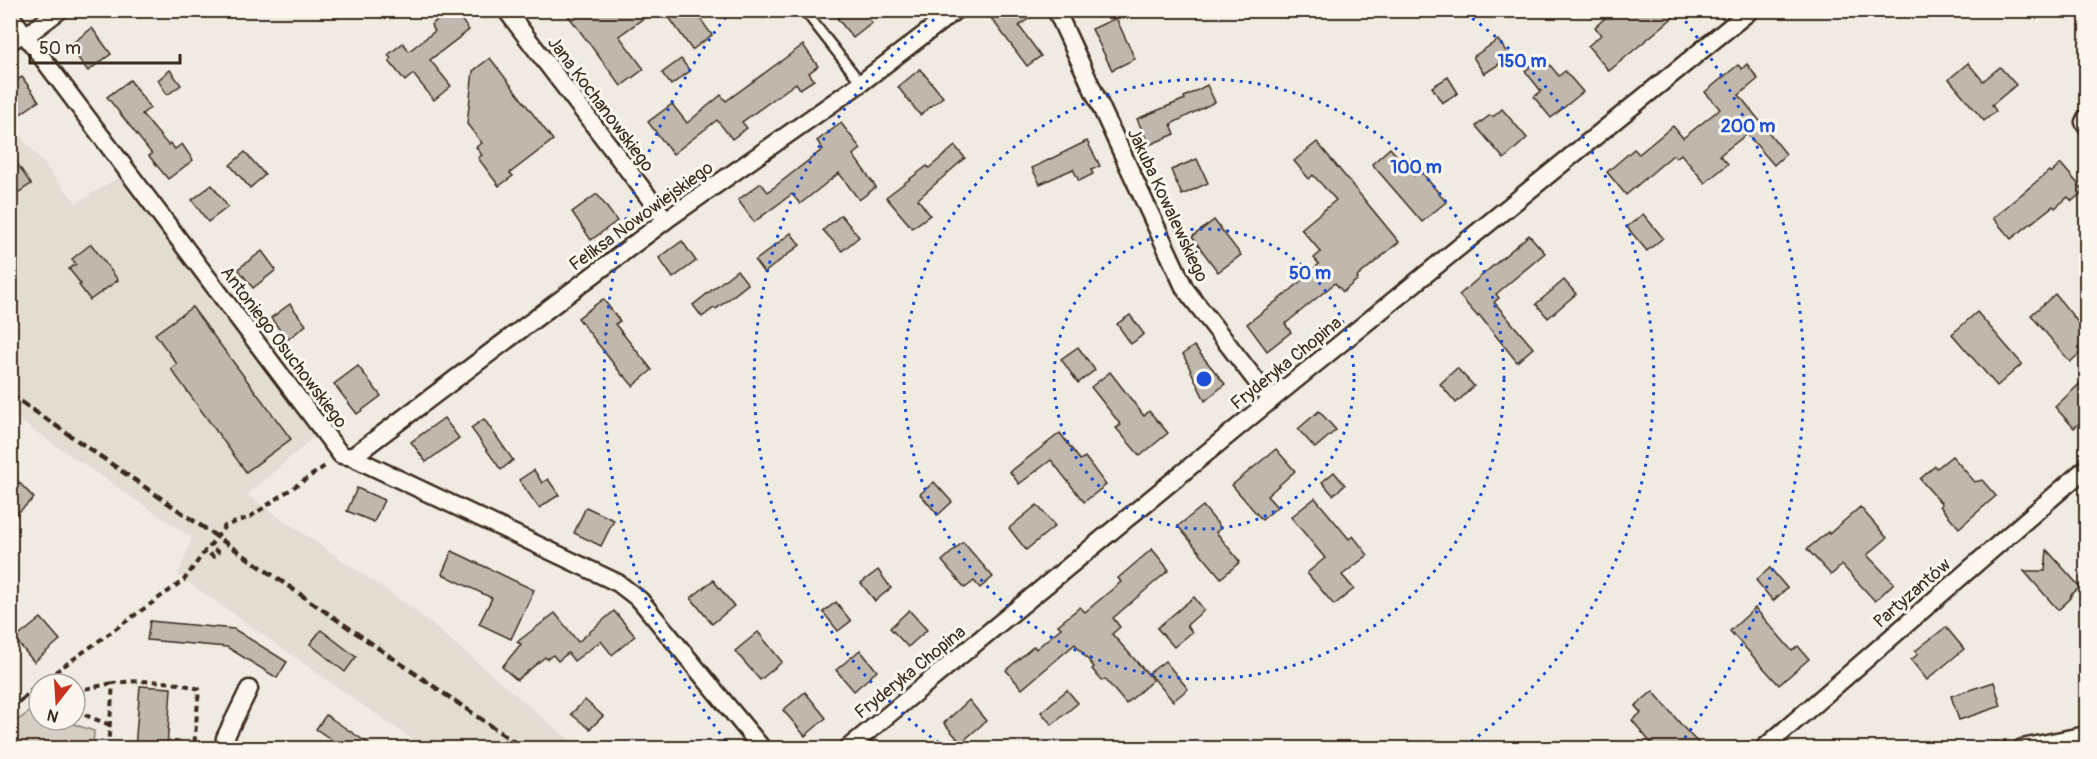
<svg xmlns="http://www.w3.org/2000/svg" width="2097" height="759" font-family="Pangolin,sans-serif">
<style>
.built{fill:#e2dcd1}
.green{fill:#d5cec3;stroke:#887c70;stroke-width:1.5}
.building{fill:#c0b8ad;stroke:#3b2a1e;stroke-width:1.5}
.lines{fill:none;stroke-linecap:round;stroke-linejoin:round}
.service-casing{stroke:#3b2a1e;stroke-width:13}
.minor-casing{stroke:#3b2a1e;stroke-width:21}
.path{stroke:#3b2a1e;stroke-width:4;stroke-dasharray:6 4.5;stroke-linecap:butt}
.service{stroke:#fbf7ec;stroke-width:8}
.minor{stroke:#fbf7ec;stroke-width:16}
.rail{stroke:#3b2a1e;stroke-width:4.5;stroke-dasharray:9 4.5;stroke-linecap:butt}
.ring{fill:none;stroke:#1d4ed8;stroke-width:3;stroke-dasharray:3 6}
.labels{text-anchor:middle;stroke-width:6;stroke-linejoin:round;paint-order:stroke}
.street-label{font-size:18px;fill:#3b2a1e;stroke:#fbf7ec}
.centre{fill:#1d4ed8;stroke:#fbf7ec;stroke-width:3}
.ring-label{font-size:18px;text-anchor:middle;font-weight:bold;fill:#1d4ed8;stroke:#fbf7ec;stroke-width:6;stroke-linejoin:round;paint-order:stroke}
</style>
<rect width="100%" height="100%" fill="#f0ebe0"/>
<filter id="ink" filterUnits="userSpaceOnUse"><feTurbulence type="fractalNoise" baseFrequency=".0167" numOctaves="2"/><feDisplacementMap in="SourceGraphic" scale="12" xChannelSelector="R" yChannelSelector="G"/><feConvolveMatrix kernelMatrix="1 2 1 2 8 2 1 2 1" color-interpolation-filters="sRGB"/></filter>
<g filter="url(#ink)">
<path class="built" d="M10,123L76,203L123,175L317,434L247,495L412,608L566,737L582,748H424L178,575L192,538L11,415Z"/>
<path class="green" d="M32,710L39,712V720H62L94,731L93,748H11V725Z"/>
<g class="building">
<path d="M450,10H454L469,30L430,60L451,86L434,100L413,74L405,81L389,61L391,59L388,55L403,43L409,51L435,31L431,25Z"/>
<path d="M564,10H655L619,36L644,69L621,86Z"/>
<path d="M664,10H694L712,35L692,50Z"/>
<path d="M846,10H862L872,23L853,38L837,18Z"/>
<path d="M985,10H1040L1019,26L1041,56L1027,66Z"/>
<path d="M1614,10H1682L1609,71L1588,46L1601,35L1595,27Z"/>
<path d="M1116,18L1135,59L1112,70L1092,29Z"/>
<path d="M92,28L111,54L88,71L69,46Z"/>
<path d="M1498,40L1510,57L1484,74L1473,57Z"/>
<path d="M803,45L818,66L809,73L814,80L800,89L796,83L742,122L747,128L732,139L717,120L673,154L648,122L672,104L687,123L721,95L726,101Z"/>
<path d="M1543,57L1559,76L1565,71L1583,92L1551,118L1534,97L1541,91L1525,71Z"/>
<path d="M490,58L553,140L510,173L513,176L499,186L478,158L482,155L476,147L482,143L467,124L473,71Z"/>
<path d="M681,59L690,71L671,85L662,73Z"/>
<path d="M1968,63L1983,81L2000,67L2016,85L1992,105L1996,111L1984,121L1949,79Z"/>
<path d="M1747,64L1758,79L1739,95L1786,154L1774,165L1747,134L1720,155L1728,164L1705,183L1681,154L1676,158L1673,155L1626,195L1607,172L1634,149L1639,154L1673,126L1683,138L1720,109L1705,92L1738,65L1742,69Z"/>
<path d="M920,69L943,97L920,115L898,87Z"/>
<path d="M170,70L181,85L167,95L158,80Z"/>
<path d="M22,77L39,101L10,121V85Z"/>
<path d="M1448,77L1458,93L1442,103L1432,87Z"/>
<path d="M130,80L150,108L142,114L168,145L170,143L175,149L182,144L193,160L168,179L149,156L152,154L107,97Z"/>
<path d="M1207,85L1215,102L1171,124L1175,134L1149,145L1137,119L1185,99L1184,97Z"/>
<path d="M1502,109L1527,138L1504,159L1476,126L1489,116H1494Z"/>
<path d="M841,123L861,149L853,155L876,187L859,200L839,173L800,204L792,194L754,222L738,200L761,183L768,192L823,149L817,141Z"/>
<path d="M1087,141L1100,166L1091,170L1093,174L1079,181L1073,169L1040,184L1032,168Z"/>
<path d="M1317,142L1399,242L1357,277L1358,279L1343,292L1335,283L1285,324L1291,332L1267,351L1247,324L1292,289L1319,264L1314,258L1321,252L1301,229L1336,200L1313,175L1309,179L1294,161Z"/>
<path d="M955,146L965,158L918,199L930,215L912,228L886,197L927,166L929,168Z"/>
<path d="M1390,148L1414,176L1420,170L1446,202L1422,222L1372,164Z"/>
<path d="M245,152L265,175L250,188L230,165Z"/>
<path d="M10,153L31,184L10,198Z"/>
<path d="M1197,159L1208,183L1182,195L1171,170Z"/>
<path d="M2061,164L2084,191L2072,201L2068,197L2055,208L2053,206L2011,239L1993,218L2049,171L2051,173Z"/>
<path d="M212,185L228,207L208,222L192,200Z"/>
<path d="M597,194L617,221L591,240L572,212Z"/>
<path d="M1643,214L1663,238L1647,251L1627,227Z"/>
<path d="M841,215L859,237L842,251L823,230Z"/>
<path d="M1214,220L1241,255L1218,272L1192,237Z"/>
<path d="M791,233L800,245L764,273L755,261Z"/>
<path d="M1529,235L1545,253L1496,294L1499,298L1494,302L1533,348L1517,362L1479,315L1478,317L1459,295Z"/>
<path d="M682,241L696,261L673,278L659,258Z"/>
<path d="M91,244L118,280L90,300L79,285L81,284L69,269L76,264L72,259Z"/>
<path d="M262,251L276,270L253,288L238,269Z"/>
<path d="M737,270L748,284L716,309L714,308L702,317L693,305Z"/>
<path d="M1564,280L1576,294L1548,318L1536,304Z"/>
<path d="M2055,294L2086,332V348L2070,362L2031,315Z"/>
<path d="M603,299L620,321L615,324L652,370L633,386L624,375L623,376L578,318Z"/>
<path d="M290,304L306,325L287,340L271,318Z"/>
<path d="M192,307L291,439L246,472L171,369L177,364L155,334Z"/>
<path d="M1977,312L2022,364L1997,386L1952,334Z"/>
<path d="M1130,315L1144,334L1131,344L1117,324Z"/>
<path d="M1194,346L1225,384L1205,401L1183,354Z"/>
<path d="M1078,347L1095,370L1078,383L1061,359Z"/>
<path d="M358,366L381,396L357,414L334,384Z"/>
<path d="M1457,368L1474,386L1456,403L1440,384Z"/>
<path d="M1110,372L1144,416L1149,411L1168,433L1140,456L1116,428L1121,425L1091,387Z"/>
<path d="M2086,378V417L2074,428L2055,407Z"/>
<path d="M1319,411L1336,430L1315,448L1298,429Z"/>
<path d="M444,418L459,438L426,462L411,442Z"/>
<path d="M484,419L513,460L501,470L471,428Z"/>
<path d="M1060,433L1080,460L1085,457L1106,485L1084,502L1051,460L1019,484L1010,472Z"/>
<path d="M1276,449L1295,471L1267,496L1277,507L1262,520L1232,485Z"/>
<path d="M1952,456L1975,482L1982,480L1996,496L1959,528L1940,506L1942,504L1920,479L1935,466L1937,468Z"/>
<path d="M534,470L542,483L548,479L559,495L539,508L519,480Z"/>
<path d="M1334,472L1345,485L1333,495L1322,482Z"/>
<path d="M10,473L34,498L10,520Z"/>
<path d="M934,482L952,502L938,515L920,494Z"/>
<path d="M357,488L384,500L374,522L347,511Z"/>
<path d="M1315,498L1349,539L1353,536L1368,555L1342,575L1354,589L1334,605L1307,573L1325,558L1291,517Z"/>
<path d="M1037,505L1055,526L1026,550L1009,528Z"/>
<path d="M1203,506L1221,528L1216,532L1240,562L1221,578L1178,526Z"/>
<path d="M586,507L614,520L601,546L574,533Z"/>
<path d="M1860,507L1887,538L1867,555L1894,583L1875,601L1842,565L1831,575L1807,549L1828,532L1829,534Z"/>
<path d="M963,542L993,577L980,588L974,581L965,588L942,561Z"/>
<path d="M1152,549L1169,570L1113,618L1120,627L1112,634L1153,680L1126,704L1105,679L1102,681L1092,669L1094,667L1075,644L1022,689L1006,670L1034,646L1036,649L1061,628L1058,625L1080,607L1085,612L1121,582L1118,578Z"/>
<path d="M2047,550L2080,587L2071,595L2070,599L2058,610L2024,571H2045Z"/>
<path d="M452,551L534,590L511,639L479,624L492,598L442,574Z"/>
<path d="M1770,568L1787,588L1773,601L1756,580Z"/>
<path d="M878,570L891,588L875,601L861,583Z"/>
<path d="M713,580L734,606L712,624L691,598Z"/>
<path d="M1194,597L1204,610L1187,625L1192,632L1174,647L1157,628Z"/>
<path d="M836,602L851,621L838,631L823,612Z"/>
<path d="M1755,608L1792,651L1798,646L1809,659L1779,685L1730,631Z"/>
<path d="M909,610L927,630L908,647L890,628Z"/>
<path d="M614,611L635,636L612,655L601,641L574,661L568,653L558,661L553,655L547,659L545,657L517,680L502,667L521,644L517,642L555,613L578,642Z"/>
<path d="M41,618L60,640L34,662L15,639Z"/>
<path d="M150,621L234,629L287,662L277,678L227,647L147,640Z"/>
<path d="M1946,627L1964,649L1927,680L1911,660L1918,654L1915,651Z"/>
<path d="M321,630L356,657L345,672L310,644Z"/>
<path d="M758,632L782,662L760,680L735,651Z"/>
<path d="M860,650L877,671L854,691L836,670Z"/>
<path d="M1165,661L1188,689L1173,701L1149,673Z"/>
<path d="M1994,682L2001,706L1959,720L1951,696Z"/>
<path d="M140,686L171,688L167,748H135Z"/>
<path d="M1067,690L1078,703L1052,725L1041,712Z"/>
<path d="M1653,691L1684,728L1703,748H1655L1632,720L1641,713L1635,706Z"/>
<path d="M805,692L826,718L805,736L783,710Z"/>
<path d="M585,700L603,716L590,729L571,714Z"/>
<path d="M969,700L986,721L961,743L944,723Z"/>
<path d="M326,715L375,748H344L316,729Z"/>
</g>
<g class="lines">
<g class="service-casing">
<g id="service">
<path d="M804,10L861,83"/>
<path d="M10,47L27,35"/>
</g>
</g>
<g class="minor-casing">
<g id="minor">
<path d="M506,10L666,220"/>
<path d="M1056,10L1185,289L1271,400"/>
<path d="M10,15L341,455L352,457L618,583L640,600L762,748"/>
<path d="M27,35L60,10"/>
<path d="M2086,118L2084,122L2086,125"/>
<path d="M352,457L666,220L861,83L956,10"/>
<path d="M224,748L225,738L249,689"/>
<path d="M848,748L1271,400L1751,10"/>
<path d="M1764,748L2086,468"/>
<path d="M2022,748L2086,735"/>
</g>
</g>
<g class="path">
<path d="M75,691L113,683"/>
<path d="M23,699L33,688L184,580L205,551L214,557L218,552L210,546L225,526L250,517L328,464"/>
<path d="M10,708L23,699H39"/>
<path d="M75,711L110,725"/>
<path d="M108,748L113,683C142,680 171,680 199,689L194,748"/>
<path d="M1972,748L2007,741"/>
</g>
<use href="#service" class="service"/>
<use href="#minor" class="minor"/>
<path class="rail" d="M10,394L523,748"/>
</g>
</g>
<g class="ring">
<circle cx="1204" cy="379" r="150"/>
<circle cx="1204" cy="379" r="300"/>
<path d="M946 748A450 450 0 0 1 943 13M1465 13A450 450 0 0 1 1462 748"/>
<path d="M731 748A600 600 0 0 1 728 14M1680 14A600 600 0 0 1 1677 748"/>
</g>
<g class="labels">
<g class="street-label">
<text transform="translate(601 104) rotate(53)" y="6">Jana Kochanowskiego</text>
<text transform="translate(1168 205) rotate(65)" y="6">Jakuba Kowalewskiego</text>
<text transform="translate(641 216) rotate(-36)" y="6">Feliksa Nowowiejskiego</text>
<text transform="translate(284 347) rotate(53)" y="6">Antoniego Osuchowskiego</text>
<text transform="translate(1286 363) rotate(-39)" y="6">Fryderyka Chopina</text>
<text transform="translate(1912 593) rotate(-41)" y="6">Partyzantów</text>
<text transform="translate(910 672) rotate(-39)" y="6">Fryderyka Chopina</text>
</g>
</g>
<circle cx="1204" cy="379" r="9" class="centre"/>
<g class="ring-label">
<text x="1522" y="67">150 m</text>
<text x="1748" y="132">200 m</text>
<text x="1416" y="173">100 m</text>
<text x="1310" y="279">50 m</text>
</g>
<rect width="2097" height="759" fill="none" stroke="#fbf7ec" stroke-width="36"/>
<rect x="18" y="18" width="2061" height="723" fill="none" stroke="#3b2a1e" stroke-width="2" filter="url(#ink)"/>
<g transform="translate(57 702) rotate(197)"><circle r="28" fill="#fbf7ec" stroke="#aea59a" stroke-width="1.5"/>
<path d="M0-4.5L10 22L0 15L-10 22Z" fill="#c8321e"/>
<text y="-9" font-size="16" font-weight="bold" text-anchor="middle" fill="#3b2a1e">N</text>
</g>
<path d="M30 54v9h150v-9" fill="none" stroke="#3b2a1e" stroke-width="3"/>
<text x="39" y="54" font-size="18" fill="#3b2a1e" stroke="#fbf7ec" stroke-width="4.5" paint-order="stroke">50 m</text>
</svg>
